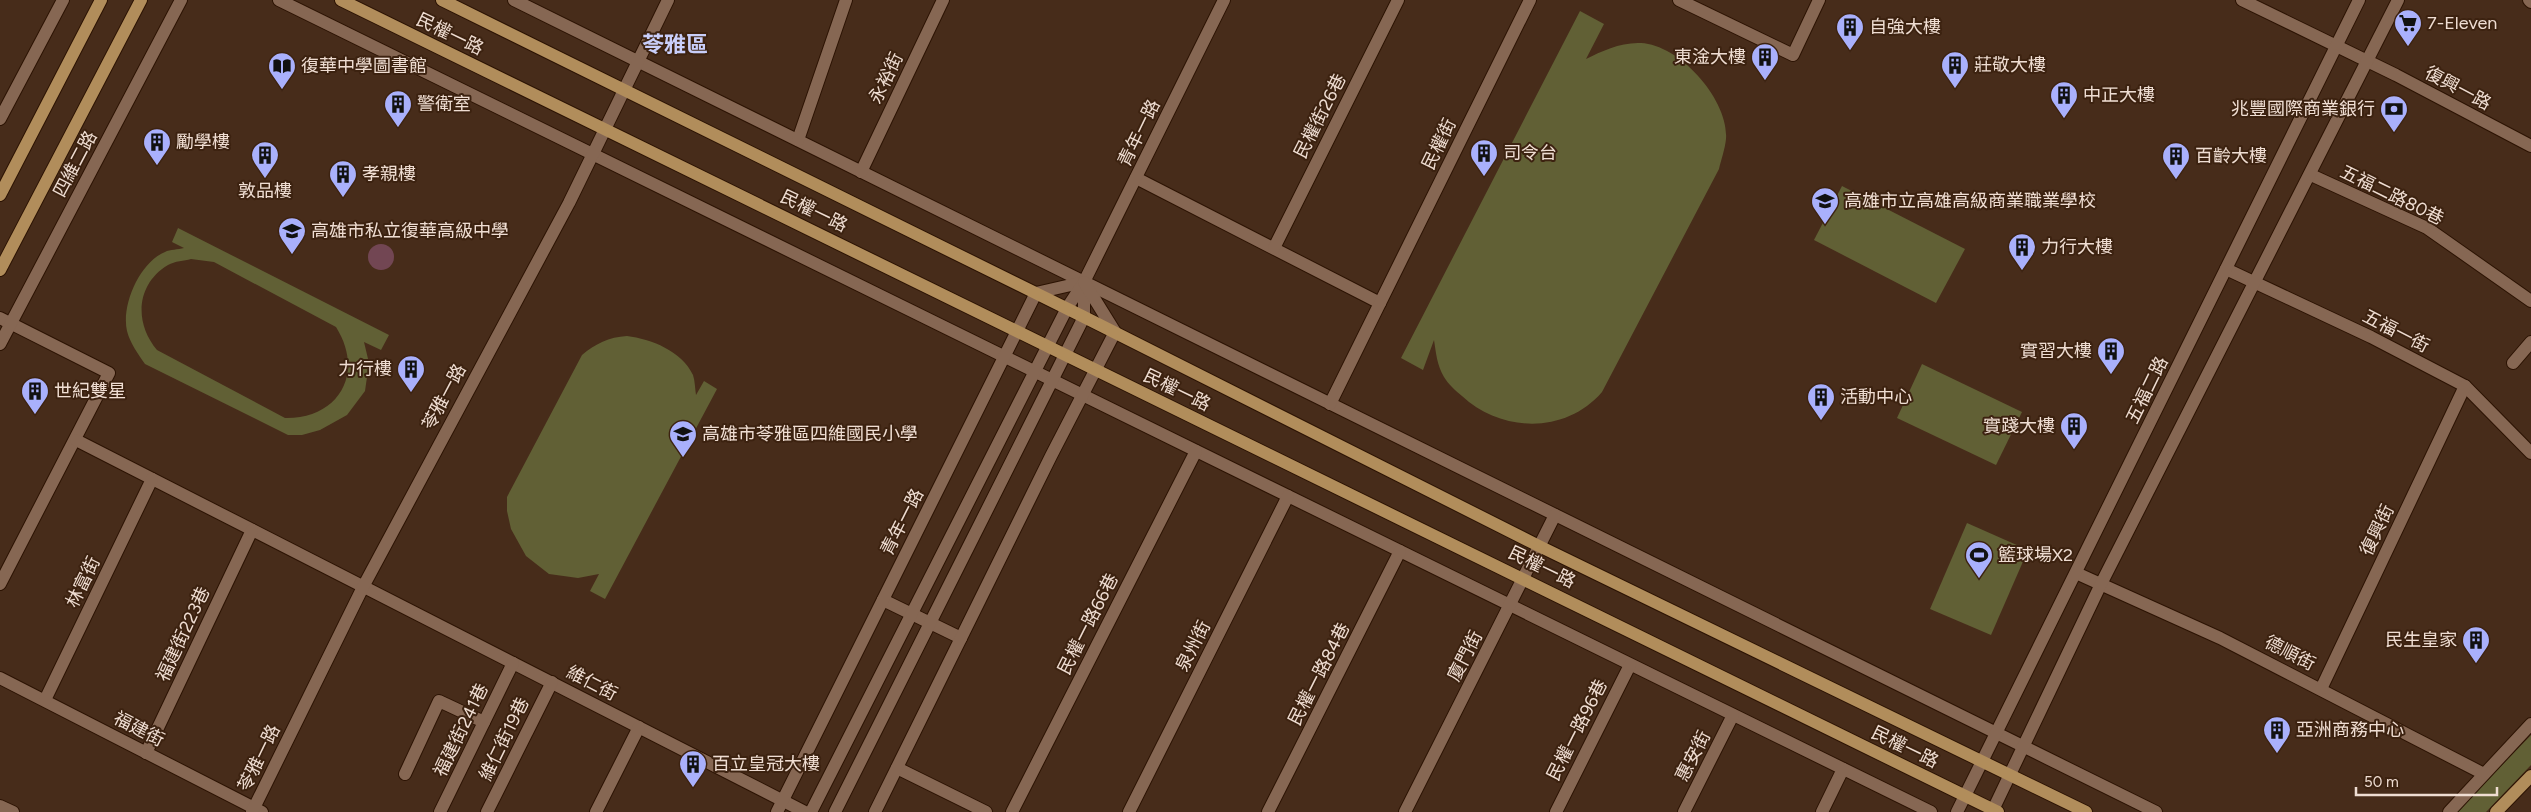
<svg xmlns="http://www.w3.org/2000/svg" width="2531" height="812" font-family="Figtree,'Noto Sans TC',sans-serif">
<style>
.green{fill:#616035;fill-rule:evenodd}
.water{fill:#724653}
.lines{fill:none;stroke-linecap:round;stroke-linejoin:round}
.minor-casing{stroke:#2c1303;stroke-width:14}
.major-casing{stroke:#2c1303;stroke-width:14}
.minor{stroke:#866753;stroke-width:12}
.major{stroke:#b18d5b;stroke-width:12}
.labels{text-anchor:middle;stroke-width:4;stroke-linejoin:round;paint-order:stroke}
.poi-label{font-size:18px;fill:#efddd2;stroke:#3c2210;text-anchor:start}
.street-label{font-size:18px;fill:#efddd2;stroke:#3c2210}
.district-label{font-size:22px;font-weight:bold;fill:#c9cef9;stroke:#3c2210}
</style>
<rect width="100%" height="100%" fill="#472c1a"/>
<g class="green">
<path d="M1580,11L1604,24L1586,59C1602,51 1621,42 1641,43C1680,45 1729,100 1726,139C1725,149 1721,160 1719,169L1602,392C1566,434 1502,433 1462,396C1456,391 1448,384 1444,377C1437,365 1436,353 1434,340L1423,370L1401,358Z"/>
<path d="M1842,186L1965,249L1936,303L1814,240Z"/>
<path d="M178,228L389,335L381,350L364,342L369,363L365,391L347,415L320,430L302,435H288L145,364C138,354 130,343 127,331C121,305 140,262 165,252C170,249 178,250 184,248L172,242ZM191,259L214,262L336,327C365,373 339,419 285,418L157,350C134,323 136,284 168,265C175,261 184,261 191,259Z"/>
<path d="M627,336C651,339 682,351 693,375C695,381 695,389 696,395L704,381L717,389L605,599L590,591L599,574L578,578L549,574L526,556L511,529L507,511V497L582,355C595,344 609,337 627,336Z"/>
<path d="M1922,364L2022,412L1996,465L1897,418Z"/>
<path d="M1967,523L2028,550L1991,635L1930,609Z"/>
<path d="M2531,735V765L2486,812H2457Z"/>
</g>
<circle class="water" cx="381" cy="257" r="13"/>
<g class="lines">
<g class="minor-casing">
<g id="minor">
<path d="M279,0L1931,812"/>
<path d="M514,0L2156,812"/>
<path d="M1679,0L1793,55L1819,0"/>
<path d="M2242,0L2396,75L2531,146"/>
<path d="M2529,0L2531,2"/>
<path d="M0,119L63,0"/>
<path d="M798,140L846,0"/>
<path d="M861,172L943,0"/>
<path d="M2311,175L2427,228L2531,301"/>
<path d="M1136,178L1380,303"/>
<path d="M1274,248L1398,0"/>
<path d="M2226,269L2371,337L2465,386L2531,453"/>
<path d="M0,318L109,373L0,584"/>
<path d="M0,344L181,0"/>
<path d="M2513,363L2531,342"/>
<path d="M1330,404L1530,0"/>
<path d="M76,440L805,812"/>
<path d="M2076,573L2220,638L2484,774"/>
<path d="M883,600L961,638"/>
<path d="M0,678L262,812"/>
<path d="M2321,689L2465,386"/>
<path d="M45,700L152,479"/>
<path d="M146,753L252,530"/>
<path d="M897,768L986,812"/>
<path d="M405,774L439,701L484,722"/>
<path d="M0,806L13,812"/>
<path d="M252,812L363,587L569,203L668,0"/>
<path d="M440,812L513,663"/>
<path d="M487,812L552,682"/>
<path d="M596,812L639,727"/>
<path d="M777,812L1036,293L1084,282"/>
<path d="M811,812L1067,308L1084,282L1224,0"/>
<path d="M835,812L1084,317V282"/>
<path d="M875,812L1051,456L1115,332L1084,282"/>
<path d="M1012,812L1196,451"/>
<path d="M1129,812L1288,496"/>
<path d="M1268,812L1400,551"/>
<path d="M1405,812L1555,515"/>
<path d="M1556,812L1630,665"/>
<path d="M1684,812L1733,715"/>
<path d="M1822,812L1843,769"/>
<path d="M1957,812L2359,0"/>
<path d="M1992,812L2101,584L2398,0"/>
<path d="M2449,812L2531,724"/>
</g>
</g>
<g class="major-casing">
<g id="major">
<path d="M341,0L1998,812"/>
<path d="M442,0L1084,317L1539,546L2086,812"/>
<path d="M0,195L101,0"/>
<path d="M0,270L141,0"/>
<path d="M2496,812L2531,776"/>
</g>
</g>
<use href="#minor" class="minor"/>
<use href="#major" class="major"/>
</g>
<defs>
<g id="supermarket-pin" transform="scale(1.4375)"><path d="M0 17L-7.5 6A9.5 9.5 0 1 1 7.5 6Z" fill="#a9b0fc" stroke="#3c2210"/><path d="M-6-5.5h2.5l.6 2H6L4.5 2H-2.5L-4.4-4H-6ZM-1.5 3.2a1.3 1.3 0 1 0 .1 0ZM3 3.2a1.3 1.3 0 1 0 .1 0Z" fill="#111"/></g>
<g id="building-pin" transform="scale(1.4375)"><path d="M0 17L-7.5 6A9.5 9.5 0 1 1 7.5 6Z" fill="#a9b0fc" stroke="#3c2210"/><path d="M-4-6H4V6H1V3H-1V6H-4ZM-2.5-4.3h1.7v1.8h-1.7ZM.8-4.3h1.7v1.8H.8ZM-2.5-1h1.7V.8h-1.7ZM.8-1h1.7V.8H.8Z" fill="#111"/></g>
<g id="library-pin" transform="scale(1.4375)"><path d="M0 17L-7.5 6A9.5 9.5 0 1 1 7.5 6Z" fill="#a9b0fc" stroke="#3c2210"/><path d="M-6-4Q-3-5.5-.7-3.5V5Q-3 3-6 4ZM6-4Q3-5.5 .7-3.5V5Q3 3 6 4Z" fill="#111"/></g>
<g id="bank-pin" transform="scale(1.4375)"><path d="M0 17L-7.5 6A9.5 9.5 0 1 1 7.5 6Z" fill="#a9b0fc" stroke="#3c2210"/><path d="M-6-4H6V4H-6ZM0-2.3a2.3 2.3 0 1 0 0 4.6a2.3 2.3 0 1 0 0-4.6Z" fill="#111"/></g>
<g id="school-pin" transform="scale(1.4375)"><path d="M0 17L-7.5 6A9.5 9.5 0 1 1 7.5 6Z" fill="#a9b0fc" stroke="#3c2210"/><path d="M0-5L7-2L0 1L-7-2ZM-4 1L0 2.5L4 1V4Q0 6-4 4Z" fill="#111"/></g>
<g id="stadium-pin" transform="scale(1.4375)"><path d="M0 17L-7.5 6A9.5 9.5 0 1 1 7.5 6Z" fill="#a9b0fc" stroke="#3c2210"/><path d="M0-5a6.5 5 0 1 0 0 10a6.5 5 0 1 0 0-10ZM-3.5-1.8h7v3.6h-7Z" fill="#111"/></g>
</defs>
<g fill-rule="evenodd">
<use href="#supermarket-pin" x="2408" y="23"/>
<use href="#building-pin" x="1850" y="27"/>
<use href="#building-pin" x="1765" y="57"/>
<use href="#building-pin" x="1955" y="65"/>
<use href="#library-pin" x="282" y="66"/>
<use href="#building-pin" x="2064" y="95"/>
<use href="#building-pin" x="398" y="104"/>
<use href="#bank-pin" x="2394" y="109"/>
<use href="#building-pin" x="157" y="142"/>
<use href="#building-pin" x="1484" y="153"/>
<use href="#building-pin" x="265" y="155"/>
<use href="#building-pin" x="2176" y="156"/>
<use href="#building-pin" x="343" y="174"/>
<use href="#school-pin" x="1825" y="201"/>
<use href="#school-pin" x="292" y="231"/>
<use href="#building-pin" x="2022" y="247"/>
<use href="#building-pin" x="2111" y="351"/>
<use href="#building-pin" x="411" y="369"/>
<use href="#building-pin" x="35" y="391"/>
<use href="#building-pin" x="1821" y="397"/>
<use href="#building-pin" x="2074" y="426"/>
<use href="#school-pin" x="683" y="434"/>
<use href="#stadium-pin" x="1979" y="555"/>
<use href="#building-pin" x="2476" y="640"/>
<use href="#building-pin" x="2277" y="730"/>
<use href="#building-pin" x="693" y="764"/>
</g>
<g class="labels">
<g class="poi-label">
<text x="2427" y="29">7-Eleven</text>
<text x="1869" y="33">自強大樓</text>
<text x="1746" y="63" text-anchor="end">東淦大樓</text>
<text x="1974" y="71">莊敬大樓</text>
<text x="301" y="72">復華中學圖書館</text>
<text x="2083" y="101">中正大樓</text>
<text x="417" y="110">警衛室</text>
<text x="2375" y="115" text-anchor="end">兆豐國際商業銀行</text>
<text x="176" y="148">勵學樓</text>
<text x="1503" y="159">司令台</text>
<text x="2195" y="162">百齡大樓</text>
<text x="362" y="180">孝親樓</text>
<text x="265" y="197" text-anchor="middle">敦品樓</text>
<text x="1844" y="207">高雄市立高雄高級商業職業學校</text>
<text x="311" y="237">高雄市私立復華高級中學</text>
<text x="2041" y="253">力行大樓</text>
<text x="2092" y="357" text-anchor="end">實習大樓</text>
<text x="392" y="375" text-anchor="end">力行樓</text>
<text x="54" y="397">世紀雙星</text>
<text x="1840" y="403">活動中心</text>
<text x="2055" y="432" text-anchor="end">實踐大樓</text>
<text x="702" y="440">高雄市苓雅區四維國民小學</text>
<text x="1998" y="561">籃球場X2</text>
<text x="2457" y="646" text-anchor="end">民生皇家</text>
<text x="2296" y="736">亞洲商務中心</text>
<text x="712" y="770">百立皇冠大樓</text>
</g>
<g class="street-label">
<text transform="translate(450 34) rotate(26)" y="6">民權一路</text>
<text transform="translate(886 78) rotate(-64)" y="6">永裕街</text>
<text transform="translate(2458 88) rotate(28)" y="6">復興一路</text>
<text transform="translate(1320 116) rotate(-63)" y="6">民權街26巷</text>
<text transform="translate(1139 133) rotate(-64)" y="6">青年一路</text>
<text transform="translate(1439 144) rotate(-64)" y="6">民權街</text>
<text transform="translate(75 164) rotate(-62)" y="6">四維二路</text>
<text transform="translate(2392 195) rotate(26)" y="6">五福二路80巷</text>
<text transform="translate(814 211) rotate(26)" y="6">民權一路</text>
<text transform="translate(2396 331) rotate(27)" y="6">五福一街</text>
<text transform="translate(1177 390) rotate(26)" y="6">民權一路</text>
<text transform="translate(2147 390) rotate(-64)" y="6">五福二路</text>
<text transform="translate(444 397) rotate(-62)" y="6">苓雅一路</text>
<text transform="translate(902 522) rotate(-63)" y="6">青年一路</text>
<text transform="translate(2377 530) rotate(-64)" y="6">復興街</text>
<text transform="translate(1542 567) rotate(26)" y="6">民權一路</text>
<text transform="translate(83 582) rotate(-64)" y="6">林富街</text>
<text transform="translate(1088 624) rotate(-63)" y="6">民權一路66巷</text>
<text transform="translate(183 634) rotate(-65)" y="6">福建街223巷</text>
<text transform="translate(1193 646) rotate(-63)" y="6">泉州街</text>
<text transform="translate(2290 653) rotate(27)" y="6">德順街</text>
<text transform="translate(1465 656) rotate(-63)" y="6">廈門街</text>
<text transform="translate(1319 674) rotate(-63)" y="6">民權一路84巷</text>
<text transform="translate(592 683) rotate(27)" y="6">維仁街</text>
<text transform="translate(139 729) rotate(27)" y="6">福建街</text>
<text transform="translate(461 730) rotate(-64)" y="6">福建街241巷</text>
<text transform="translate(1577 730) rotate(-63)" y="6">民權一路96巷</text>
<text transform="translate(504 739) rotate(-64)" y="6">維仁街19巷</text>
<text transform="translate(1905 747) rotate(26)" y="6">民權一路</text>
<text transform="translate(1693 756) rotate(-63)" y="6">惠安街</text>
<text transform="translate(259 758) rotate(-64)" y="6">苓雅一路</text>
</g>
<g class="district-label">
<text x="675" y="52">苓雅區</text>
</g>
</g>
<path d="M2356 787v8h141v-8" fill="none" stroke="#efddd2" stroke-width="2.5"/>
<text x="2364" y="787" font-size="15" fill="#efddd2" stroke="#3c2210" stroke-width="4" paint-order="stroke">50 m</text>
</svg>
